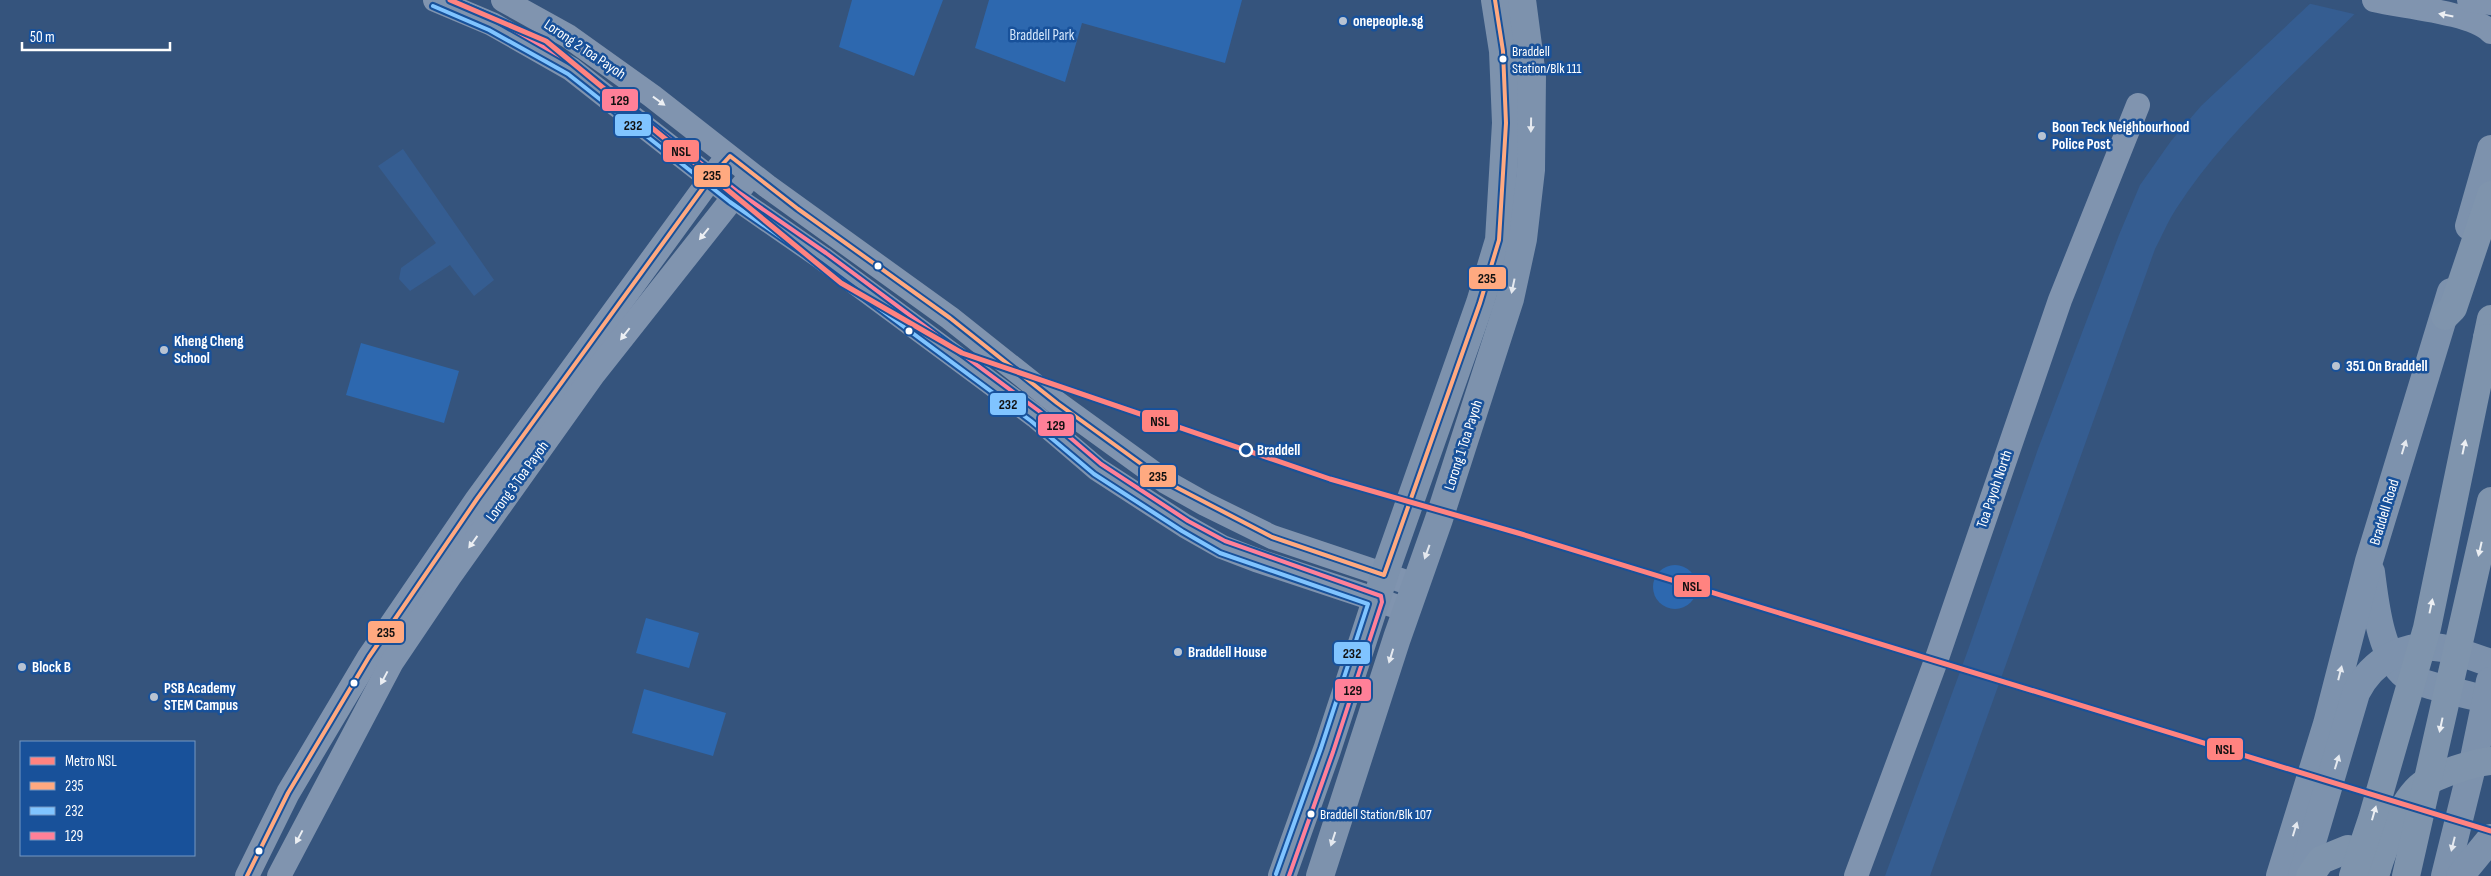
<svg xmlns="http://www.w3.org/2000/svg" width="2491" height="876" font-family="'Sofia Sans Condensed',sans-serif">
<style>
.green{fill:#2d68af}
.water{fill:#355d91}
.pier{fill:#35547d}
.lines{fill:none;stroke-linecap:round;stroke-linejoin:round}
.minor{stroke:#8094af;stroke-width:24}
.major{stroke:#7d92ad;stroke-width:28}
.highway{stroke:#7f94ad;stroke-width:28}
.highway-bridge{stroke:#7f94ad;stroke-width:28}
.bus-1-casing{stroke:#18519a;stroke-width:8}
.bus-2-casing{stroke:#18519a;stroke-width:8}
.bus-3-casing{stroke:#18519a;stroke-width:8}
.bus-1{stroke:#ffa980;stroke-width:4}
.bus-2{stroke:#80c4ff;stroke-width:4}
.bus-3{stroke:#ff8098;stroke-width:4}
.metro-1-casing{stroke:#18519a;stroke-width:9}
.metro-1{stroke:#ff8380;stroke-width:5}
.oneway{fill:#eceff3}
.oneway2{fill:#e5e9ef}
.poi-dot{fill:#b8c3d2;stroke:#18519a;stroke-width:2}
.bus-dot{fill:#fff;stroke:#18519a;stroke-width:2}
.stop-dot{fill:#18519a;stroke:#fff;stroke-width:2.5}
.labels{text-anchor:middle;stroke-width:5;stroke-linejoin:round;paint-order:stroke}
.bus-label{font-size:14px;fill:#fff;stroke:#18519a;text-anchor:start}
.poi-label{font-size:15px;font-weight:bold;fill:#fff;stroke:#18519a;text-anchor:start}
.park-label{font-size:15px;fill:#d5e7fc;stroke:#18519a}
.street-label{font-size:15px;fill:#fff;stroke:#18519a}
.stop-label{font-size:15px;font-weight:bold;fill:#fff;stroke:#18519a;text-anchor:start}
.line-badge{stroke:#18519a;stroke-width:2}
.pale-badge-label{font-size:14px;text-anchor:middle;font-weight:bold;fill:#111}
</style>
<rect width="100%" height="100%" fill="#35547d"/>
<g class="green">
<path d="M852,0H943L914,76L839,47Z"/>
<path d="M989,0H1242L1225,63L1082,23L1065,82L975,48Z"/>
<path d="M361,343L459,371L444,423L346,395Z"/>
<circle cx="1675" cy="587" r="22"/>
<path d="M646,618L699,633L689,668L636,653Z"/>
<path d="M644,689L726,713L713,756L632,733Z"/>
</g>
<g class="water">
<path d="M2314,0H2369C2304,65 2225,132 2176,209C2168,221 2162,236 2155,249L1930,876H1885L1968,650L2038,449L2119,235L2140,185L2171,141L2201,106Z"/>
<path d="M403,149L494,280L474,296L450,265L410,291L399,279L401,268L436,243L378,166Z"/>
</g>
<path class="pier" d="M2310,0H2371L2358,15L2307,3Z"/>
<g class="lines">
<g class="minor">
<path d="M435,0L492,24L571,69L734,197L822,258L1035,416L1097,469L1185,526L1222,547L1256,560L1407,610"/>
<path d="M503,0L568,36L652,96L767,186L950,318L1057,403L1166,482L1205,504L1272,537L1415,585"/>
<path d="M2374,0C2403,7 2471,12 2491,32"/>
<path d="M2469,0L2491,3"/>
<path d="M247,876L288,793L369,657L477,499L720,166"/>
<path d="M279,876L392,662L450,576L593,375L744,184"/>
<path d="M1856,876L1937,658L2060,300L2138,105"/>
</g>
<g class="major">
<path d="M2469,226L2491,149"/>
<path d="M2371,572C2375,602 2380,656 2406,676C2417,684 2475,696 2491,701"/>
<path d="M1282,876L1327,750L1388,564L1480,303L1499,240L1506,123L1503,51L1495,0"/>
<path d="M1320,876L1397,638L1439,519L1510,299L1523,239L1531,170L1532,76L1522,0"/>
<path d="M2280,876L2327,724L2369,561L2451,292"/>
<path d="M2302,876L2356,693C2372,660 2406,642 2442,648C2459,651 2475,658 2491,663"/>
<path d="M2445,876L2473,763L2490,681"/>
<path d="M2460,876L2491,838"/>
</g>
<g class="highway">
<path d="M2445,316L2453,308L2491,195"/>
<path d="M2487,338L2491,319"/>
<path d="M2310,876L2321,860L2348,849L2367,857L2377,869"/>
<path d="M2375,876C2382,851 2402,800 2422,785C2437,774 2473,763 2491,761"/>
</g>
<g class="highway-bridge">
<path d="M2353,876L2372,819L2427,628L2487,338"/>
<path d="M2406,876L2491,501"/>
</g>
<g class="bus-1-casing">
<path id="bus-1" d="M247,876L288,793L369,657L477,499L711,177L730,156L798,209L950,318L1057,403L1166,482L1272,537L1384,575L1480,303L1499,240L1506,123L1503,51L1495,0"/>
</g>
<g class="bus-2-casing">
<path id="bus-2" d="M433,6L489,30L568,74L730,202L818,263L1031,421L1094,474L1182,531L1220,553L1368,604L1321,748L1276,874"/>
</g>
<g class="bus-3-casing">
<path id="bus-3" d="M451,0L495,19L574,64L738,192L826,253L1039,411L1101,464L1188,521L1225,541L1381,596L1382,602L1333,752L1289,876"/>
</g>
<use href="#bus-1" class="bus-1"/>
<use href="#bus-2" class="bus-2"/>
<use href="#bus-3" class="bus-3"/>
<g class="metro-1-casing">
<path id="metro-1" d="M450,0L546,41L841,283L962,353L1330,479L1518,533L2491,831"/>
</g>
<use href="#metro-1" class="metro-1"/>
</g>
<defs><path id="oneway-solid" d="M-6-.8H1V-3.2L6.5 0L1 3.2V.8H-6Z" transform="scale(1.25)"/></defs>
<g class="oneway">
<use href="#oneway-solid" transform="translate(2446 15) rotate(-169)"/>
<use href="#oneway-solid" transform="translate(659 101) rotate(36)"/>
<use href="#oneway-solid" transform="translate(704 234) rotate(129)"/>
<use href="#oneway-solid" transform="translate(625 334) rotate(128)"/>
<use href="#oneway-solid" transform="translate(2464 447) rotate(-78)"/>
<use href="#oneway-solid" transform="translate(473 542) rotate(126)"/>
<use href="#oneway-solid" transform="translate(2480 549) rotate(103)"/>
<use href="#oneway-solid" transform="translate(2431 606) rotate(-78)"/>
<use href="#oneway-solid" transform="translate(384 678) rotate(118)"/>
<use href="#oneway-solid" transform="translate(2441 725) rotate(102)"/>
<use href="#oneway-solid" transform="translate(2374 813) rotate(-74)"/>
<use href="#oneway-solid" transform="translate(299 837) rotate(118)"/>
</g>
<g class="oneway2">
<use href="#oneway-solid" transform="translate(1531 125) rotate(91)"/>
<use href="#oneway-solid" transform="translate(1513 286) rotate(102)"/>
<use href="#oneway-solid" transform="translate(2404 447) rotate(-73)"/>
<use href="#oneway-solid" transform="translate(1427 552) rotate(110)"/>
<use href="#oneway-solid" transform="translate(1391 656) rotate(107)"/>
<use href="#oneway-solid" transform="translate(2340 673) rotate(-76)"/>
<use href="#oneway-solid" transform="translate(2337 762) rotate(-73)"/>
<use href="#oneway-solid" transform="translate(2295 829) rotate(-73)"/>
<use href="#oneway-solid" transform="translate(1333 839) rotate(108)"/>
<use href="#oneway-solid" transform="translate(2453 844) rotate(104)"/>
</g>
<g class="poi-dot">
<circle cx="1343" cy="21" r="5"/>
<circle cx="2042" cy="136" r="5"/>
<circle cx="164" cy="350" r="5"/>
<circle cx="2336" cy="366" r="5"/>
<circle cx="1178" cy="652" r="5"/>
<circle cx="22" cy="667" r="5"/>
<circle cx="154" cy="697" r="5"/>
</g>
<g class="bus-dot">
<circle cx="1503" cy="59" r="4.5"/>
<circle cx="878" cy="266" r="4.5"/>
<circle cx="909" cy="331" r="4.5"/>
<circle cx="354" cy="683" r="4.5"/>
<circle cx="1311" cy="814" r="4.5"/>
<circle cx="259" cy="851" r="4.5"/>
</g>
<circle class="stop-dot" cx="1246" cy="450" r="6"/>
<g class="labels">
<g class="bus-label">
<text x="1512" y="56">Braddell<tspan x="1512" dy="17">Station/Blk 111</tspan></text>
<text x="1320" y="819">Braddell Station/Blk 107</text>
</g>
<g class="poi-label">
<text x="1353" y="26">onepeople.sg</text>
<text x="2052" y="132">Boon Teck Neighbourhood<tspan x="2052" dy="17">Police Post</tspan></text>
<text x="174" y="346">Kheng Cheng<tspan x="174" dy="17">School</tspan></text>
<text x="2346" y="371">351 On Braddell</text>
<text x="1188" y="657">Braddell House</text>
<text x="32" y="672">Block B</text>
<text x="164" y="693">PSB Academy<tspan x="164" dy="17">STEM Campus</tspan></text>
</g>
<g class="park-label">
<text x="1042" y="40">Braddell Park</text>
</g>
<g class="street-label">
<text transform="translate(585 49) rotate(34)" y="5">Lorong 2 Toa Payoh</text>
<text transform="translate(1463 445) rotate(-72)" y="5">Lorong 1 Toa Payoh</text>
<text transform="translate(517 481) rotate(-54)" y="5">Lorong 3 Toa Payoh</text>
<text transform="translate(1994 489) rotate(-71)" y="5">Toa Payoh North</text>
<text transform="translate(2384 512) rotate(-73)" y="5">Braddell Road</text>
</g>
<g class="stop-label">
<text x="1257" y="455">Braddell</text>
</g>
</g>
<g class="line-badge">
<rect x="601" y="88" width="38" height="24" rx="5" fill="#ff8098"/>
<rect x="614" y="113" width="38" height="24" rx="5" fill="#80c4ff"/>
<rect x="662" y="139" width="38" height="24" rx="5" fill="#ff8380"/>
<rect x="693" y="164" width="38" height="24" rx="5" fill="#ffa980"/>
<rect x="1468" y="266" width="39" height="24" rx="5" fill="#ffa980"/>
<rect x="989" y="392" width="38" height="24" rx="5" fill="#80c4ff"/>
<rect x="1141" y="409" width="38" height="24" rx="5" fill="#ff8380"/>
<rect x="1037" y="413" width="38" height="24" rx="5" fill="#ff8098"/>
<rect x="1139" y="464" width="38" height="24" rx="5" fill="#ffa980"/>
<rect x="1673" y="574" width="38" height="24" rx="5" fill="#ff8380"/>
<rect x="367" y="620" width="38" height="24" rx="5" fill="#ffa980"/>
<rect x="1333" y="641" width="38" height="24" rx="5" fill="#80c4ff"/>
<rect x="1334" y="678" width="38" height="24" rx="5" fill="#ff8098"/>
<rect x="2206" y="737" width="38" height="24" rx="5" fill="#ff8380"/>
</g>
<g class="pale-badge-label">
<text x="620" y="105">129</text>
<text x="633" y="130">232</text>
<text x="681" y="156">NSL</text>
<text x="712" y="180">235</text>
<text x="1487" y="283">235</text>
<text x="1008" y="409">232</text>
<text x="1160" y="426">NSL</text>
<text x="1056" y="430">129</text>
<text x="1158" y="481">235</text>
<text x="1692" y="591">NSL</text>
<text x="386" y="637">235</text>
<text x="1352" y="658">232</text>
<text x="1353" y="695">129</text>
<text x="2225" y="754">NSL</text>
</g>
<rect x="20" y="741" width="175" height="115" fill="#18519a" stroke="#7497c2"/>
<rect x="30" y="757" width="25" height="8" fill="#ff8380" stroke="#7497c2"/>
<text x="65" y="766" font-size="15" fill="#ffffff">Metro NSL</text>
<rect x="30" y="782" width="25" height="8" fill="#ffa980" stroke="#7497c2"/>
<text x="65" y="791" font-size="15" fill="#ffffff">235</text>
<rect x="30" y="807" width="25" height="8" fill="#80c4ff" stroke="#7497c2"/>
<text x="65" y="816" font-size="15" fill="#ffffff">232</text>
<rect x="30" y="832" width="25" height="8" fill="#ff8098" stroke="#7497c2"/>
<text x="65" y="841" font-size="15" fill="#ffffff">129</text>
<path d="M22 42v8h148v-8" fill="none" stroke="#ffffff" stroke-width="2.5"/>
<text x="30" y="42" font-size="15" fill="#ffffff" stroke="#18519a" stroke-width="4" paint-order="stroke">50 m</text>
</svg>
